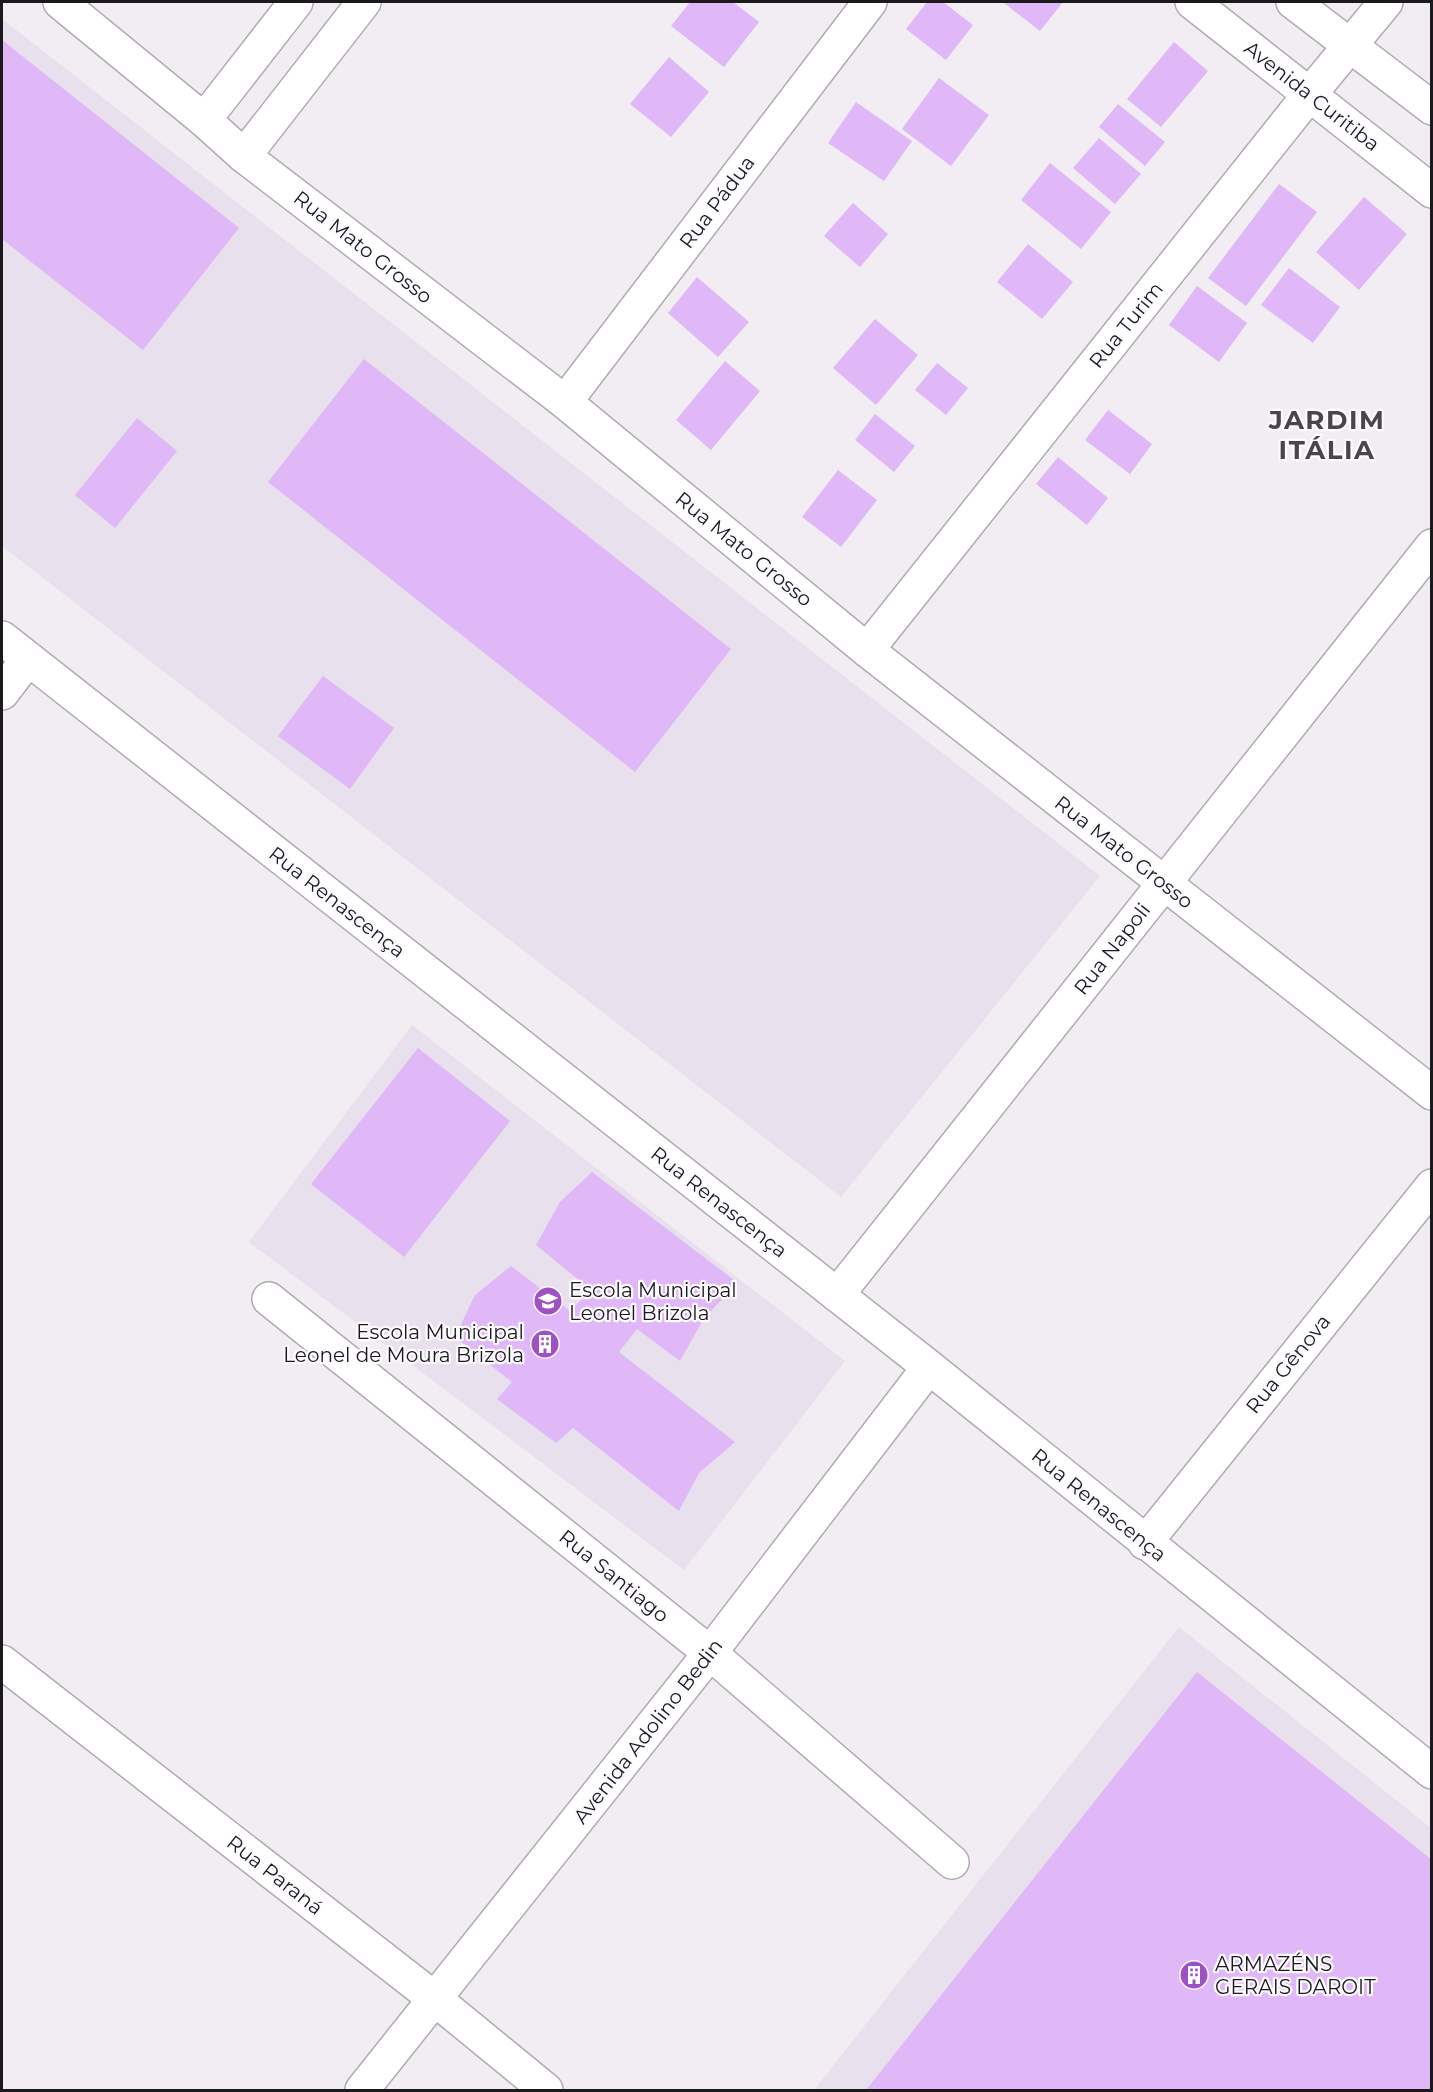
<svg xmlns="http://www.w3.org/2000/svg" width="1433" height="2092" font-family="Montserrat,sans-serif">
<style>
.built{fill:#e8e0ec}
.building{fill:#e0b7f7}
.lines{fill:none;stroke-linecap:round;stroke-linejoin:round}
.minor-casing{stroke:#afabb1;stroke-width:36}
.minor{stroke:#fff;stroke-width:33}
.labels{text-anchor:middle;stroke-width:4.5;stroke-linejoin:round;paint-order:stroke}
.street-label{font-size:20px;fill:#1a191b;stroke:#fdfbff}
.poi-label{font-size:20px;fill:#1a191b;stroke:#fdfbff;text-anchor:start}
.district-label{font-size:26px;font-weight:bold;letter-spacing:1.5px;fill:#49464b;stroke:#fdfbff}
</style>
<rect width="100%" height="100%" fill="#f1edf3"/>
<g class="built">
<path d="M2,19L1100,876L841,1197L2,546Z"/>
<path d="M412,1025L845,1361L684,1570L249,1242Z"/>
<path d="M1179,1627L1431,1828V2090H814Z"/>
</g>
<g class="building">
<path d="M690,2H733L759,22L724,67L671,26Z"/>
<path d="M927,2H943L973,25L946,60L906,29Z"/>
<path d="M1006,2H1063L1040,31L1004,3Z"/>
<path d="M2,40L239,228L143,350L2,239Z"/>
<path d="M1174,42L1208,71L1161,127L1127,99Z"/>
<path d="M669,57L709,92L671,137L630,104Z"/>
<path d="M939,78L989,115L951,166L902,129Z"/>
<path d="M856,102L912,141L884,181L828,143Z"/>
<path d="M1118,104L1165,142L1145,166L1099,127Z"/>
<path d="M1099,138L1141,174L1115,204L1073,168Z"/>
<path d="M1050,163L1111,212L1081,249L1021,200Z"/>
<path d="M1279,184L1317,212L1246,306L1208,278Z"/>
<path d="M1364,197L1407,234L1359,290L1316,252Z"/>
<path d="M853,203L888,234L860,267L824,236Z"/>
<path d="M1028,244L1073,282L1042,319L997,282Z"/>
<path d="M1289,268L1340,307L1313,343L1261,305Z"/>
<path d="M697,277L749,322L718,357L668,313Z"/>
<path d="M1197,286L1247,323L1219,362L1169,325Z"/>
<path d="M875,319L918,355L876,405L833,368Z"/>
<path d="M364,359L731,649L635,772L268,482Z"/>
<path d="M725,361L760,391L711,450L676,420Z"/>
<path d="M937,363L968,388L946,415L915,390Z"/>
<path d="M1108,410L1152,444L1130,474L1085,440Z"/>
<path d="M875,414L915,446L894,472L855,440Z"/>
<path d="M137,418L177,451L115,528L75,495Z"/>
<path d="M1058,457L1108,498L1087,525L1036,484Z"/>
<path d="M838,470L877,500L841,547L802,517Z"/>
<path d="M323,676L394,728L350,789L278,736Z"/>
<path d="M418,1048L510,1121L404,1257L311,1184Z"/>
<path d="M592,1172L738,1283L704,1318L680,1361L637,1329L619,1352L735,1442L699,1473L679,1511L573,1428L556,1443L497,1399L512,1382L455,1337L475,1295L511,1266L570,1311L591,1290L536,1245L560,1202Z"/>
<path d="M1197,1672L1432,1860V2090H866Z"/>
</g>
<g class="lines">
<g class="minor-casing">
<g id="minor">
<path d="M60,2L204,120L244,156L565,402L867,650L1432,1093"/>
<path d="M1192,2L1432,191"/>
<path d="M1293,2L1432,108"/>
<path d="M204,120L296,2"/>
<path d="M244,156L364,2"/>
<path d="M565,402L870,2"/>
<path d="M2,638L929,1367L1432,1772"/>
<path d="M867,650L1309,95L1386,2"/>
<path d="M2,693L28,659"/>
<path d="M837,1295L1432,546"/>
<path d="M269,1299L710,1653L952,1862"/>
<path d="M1145,1543L1432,1186"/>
<path d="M2,1662L435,1999L546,2090"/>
<path d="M362,2090L710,1653L929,1367"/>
</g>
</g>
<use href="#minor" class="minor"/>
</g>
<defs>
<g id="school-disc" transform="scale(1.5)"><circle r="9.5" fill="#9e51c3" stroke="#fdfbff"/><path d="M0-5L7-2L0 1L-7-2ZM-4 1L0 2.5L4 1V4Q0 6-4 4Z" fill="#fff"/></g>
<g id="building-disc" transform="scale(1.5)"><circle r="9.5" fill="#9e51c3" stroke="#fdfbff"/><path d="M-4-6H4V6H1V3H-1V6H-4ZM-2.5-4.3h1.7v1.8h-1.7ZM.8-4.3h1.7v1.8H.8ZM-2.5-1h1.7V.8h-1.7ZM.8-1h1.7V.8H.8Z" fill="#fff"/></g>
</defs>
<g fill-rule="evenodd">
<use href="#school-disc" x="548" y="1301"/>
<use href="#building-disc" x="545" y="1344"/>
<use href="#building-disc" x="1194" y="1975"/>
</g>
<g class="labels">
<g class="street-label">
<text transform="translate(1312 96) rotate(38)" y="7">Avenida Curitiba</text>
<text transform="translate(717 202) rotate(-53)" y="7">Rua Pádua</text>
<text transform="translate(363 247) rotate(38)" y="7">Rua Mato Grosso</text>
<text transform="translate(1126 325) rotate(-51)" y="7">Rua Turim</text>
<text transform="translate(744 549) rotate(39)" y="7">Rua Mato Grosso</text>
<text transform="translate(1124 852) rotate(38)" y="7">Rua Mato Grosso</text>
<text transform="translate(337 902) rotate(38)" y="7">Rua Renascença</text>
<text transform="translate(1112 949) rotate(-52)" y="7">Rua Napoli</text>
<text transform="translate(719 1202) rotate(38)" y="7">Rua Renascença</text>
<text transform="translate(1288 1364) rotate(-51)" y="7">Rua Gênova</text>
<text transform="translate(1099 1505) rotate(39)" y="7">Rua Renascença</text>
<text transform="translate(614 1576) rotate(39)" y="7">Rua Santiago</text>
<text transform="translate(648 1731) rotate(-52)" y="7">Avenida Adolino Bedin</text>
<text transform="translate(275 1875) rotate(38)" y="7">Rua Paraná</text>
</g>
<g class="poi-label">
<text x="569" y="1297">Escola Municipal<tspan x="569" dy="23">Leonel Brizola</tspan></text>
<text x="524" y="1339" text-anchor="end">Escola Municipal<tspan x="524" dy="23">Leonel de Moura Brizola</tspan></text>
<text x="1215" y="1971">ARMAZÉNS<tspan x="1215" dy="23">GERAIS DAROIT</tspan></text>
</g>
<g class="district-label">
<text x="1327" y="429">JARDIM<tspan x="1327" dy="30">ITÁLIA</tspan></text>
</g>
</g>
<rect width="1433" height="2092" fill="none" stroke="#1a191b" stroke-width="6"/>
</svg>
